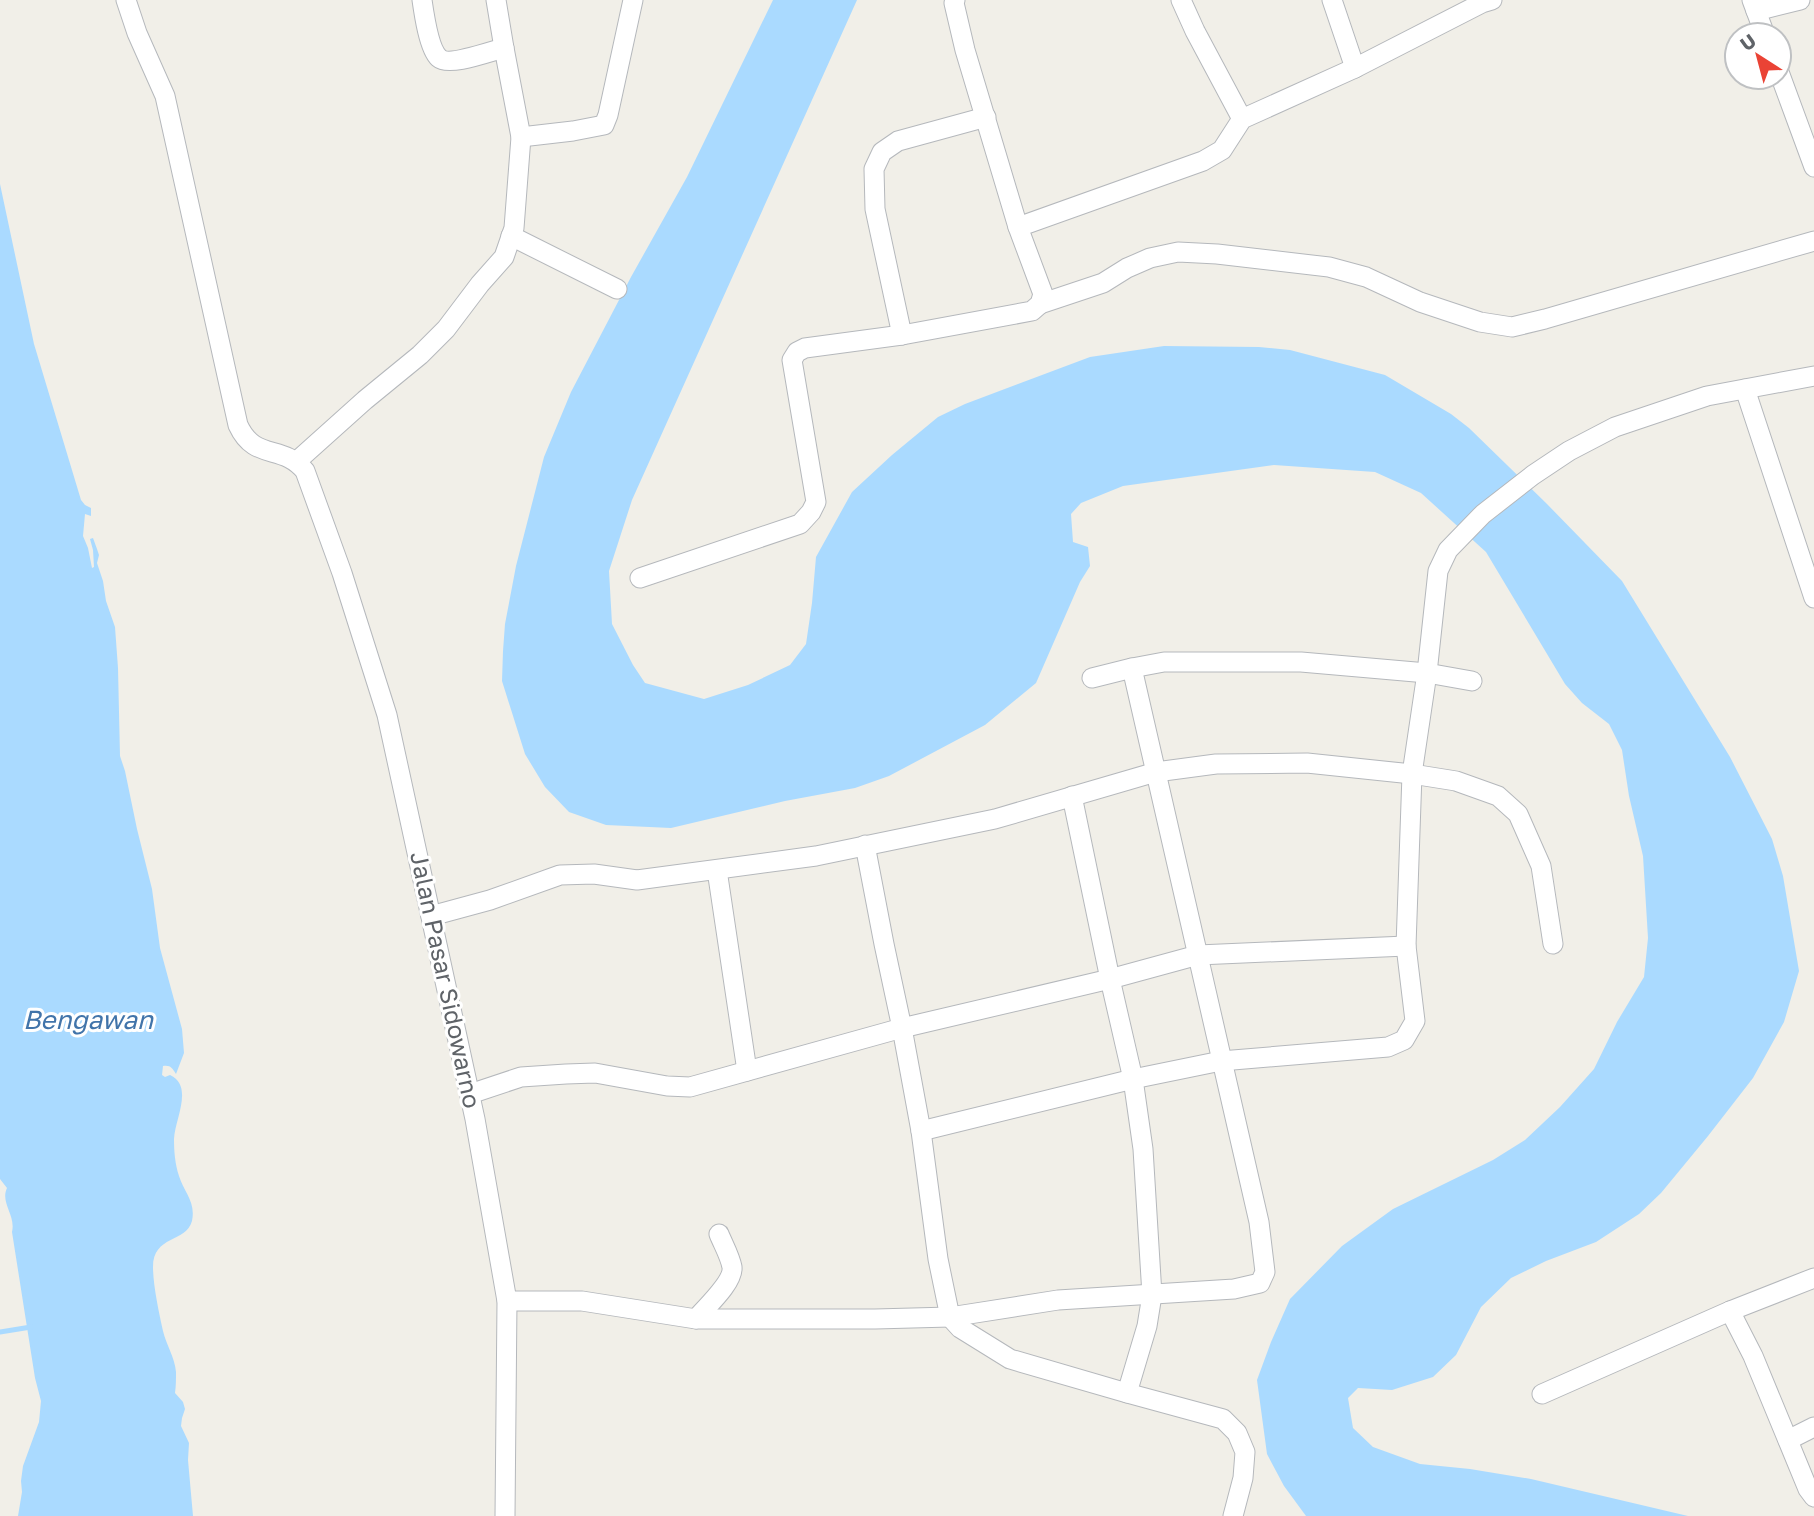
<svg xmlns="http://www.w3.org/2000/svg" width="1814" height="1516" font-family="'Golos Text',sans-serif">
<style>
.water{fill:#aadaff}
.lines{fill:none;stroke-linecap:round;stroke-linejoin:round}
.stream{stroke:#aadaff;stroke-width:5}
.minor-casing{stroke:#b5b8bc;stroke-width:21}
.minor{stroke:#fff;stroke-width:19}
.labels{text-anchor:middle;stroke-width:6;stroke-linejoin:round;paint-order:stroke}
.street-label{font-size:24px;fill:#5f6368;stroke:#fff}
.water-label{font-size:26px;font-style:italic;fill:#4174aa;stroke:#fff}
</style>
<rect width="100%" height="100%" fill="#f1efe8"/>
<g class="water">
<path d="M773,0H857L632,500L609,571L612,624L633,665L645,683L704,699L748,685L790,665L806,644L812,603L816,557L852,492L892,455L938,417L965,404L1090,357L1164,346L1259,347L1290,350L1385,375L1451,414L1469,428L1547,504L1622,581L1730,757L1772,839L1783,876L1799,971L1784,1022L1753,1078L1708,1136L1661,1193L1639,1214L1596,1242L1546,1261L1511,1278L1481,1307L1456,1355L1433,1377L1392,1390L1358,1388L1348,1398L1353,1428L1373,1447L1420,1464L1470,1469L1531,1479L1688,1516H1306L1284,1486L1267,1454L1257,1380L1271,1342L1290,1299L1342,1246L1393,1209L1493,1160L1525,1140L1560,1107L1594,1069L1617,1022L1644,977L1648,938L1643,856L1629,796L1622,750L1609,724L1582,703L1565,684L1486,552L1421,493L1375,472L1274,465L1123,486L1081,503L1071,514L1073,542L1088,547L1090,566L1080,582L1036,683L985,725L889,776L855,788L785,801L671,828L606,825L569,812L545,787L525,754L502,681L503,651L505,624L516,566L544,457L571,392L631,277L687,177Z"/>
<path d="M0,184L34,344L81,500L85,505L91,508V516L85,514L83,536L88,548L92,568L94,567L93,550L90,539L93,538L97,549L99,555L97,563L103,581L106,601L115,627L118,668L120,756L125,771L137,829L152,889L160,948L182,1029L184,1053L176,1074C172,1068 171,1065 163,1066L162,1075L165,1077L170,1075C194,1086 175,1119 174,1139C174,1151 175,1164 179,1176C184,1192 196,1202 192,1221C186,1243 153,1235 153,1267C153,1285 159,1313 163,1331C166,1344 175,1358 176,1372C176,1379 176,1386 175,1393L183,1402L185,1409L182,1418L181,1426L189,1443L188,1460L193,1516H18L22,1492L21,1481L23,1466L39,1422L41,1401L35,1378L12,1232C16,1215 0,1203 7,1188L0,1179Z"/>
</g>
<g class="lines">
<path class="stream" d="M0,1332L31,1327"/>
<g class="minor-casing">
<g id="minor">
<path d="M126,0L137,33L165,96L238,425C255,462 282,443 305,471L342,573L387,715L475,1119L507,1301L505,1516"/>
<path d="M422,0C424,14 429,49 439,58C449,67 491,51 504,48"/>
<path d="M1181,0L1195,31L1242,119"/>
<path d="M1332,0L1355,68"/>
<path d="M1752,0L1765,35"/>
<path d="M1756,11L1800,0"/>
<path d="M1779,72L1814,167"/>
<path d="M521,137L573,131L604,125L608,115L633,0"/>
<path d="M1018,227L1203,161L1222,150L1242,119L1355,68L1482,3L1492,0"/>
<path d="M511,236L617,289"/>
<path d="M1040,304L1103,283L1127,268L1150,258L1178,252L1217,254L1329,267L1366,277L1420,302L1480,322L1512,327L1545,319L1814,241"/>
<path d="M902,335L875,209L874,169L882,152L898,141L986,117"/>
<path d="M1745,389L1814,598"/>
<path d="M297,461L365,400L420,355L446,329L480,284L504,257L514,228L521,137L504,48L496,0"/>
<path d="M640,578L800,524L811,512L816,502L792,360L797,352L805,348L902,335L1032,311L1040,304L1043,294L1018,227L965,50L954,3L955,0"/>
<path d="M1092,678L1132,668L1164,662H1301L1427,673L1472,681"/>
<path d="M1072,796L1110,979L1133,1079L1143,1149L1152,1295L1147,1326L1127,1393"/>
<path d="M865,845L884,944L902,1028L921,1131L938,1259L950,1317L960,1328L1010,1359L1127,1393L1223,1419L1237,1433L1245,1452L1243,1478L1233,1516"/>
<path d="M717,870L747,1071"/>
<path d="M431,916L490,900L560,875L594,874L637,880L816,856L995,819L1156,772L1216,764L1307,763L1412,774L1456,781L1498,796L1518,814L1541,866L1553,944"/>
<path d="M470,1094L521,1077L566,1074L595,1073L667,1086L690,1087L902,1028L1110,979L1198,955L1406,946"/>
<path d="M921,1131L1133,1079L1221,1061L1388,1047L1404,1040L1415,1021L1406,946L1412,774L1427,673L1438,571L1448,550L1483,514L1533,475L1569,451L1615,427L1707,396L1814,376"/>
<path d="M507,1301H582L696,1319H875L950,1317L1058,1300L1234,1289L1260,1283L1265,1272L1259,1222L1132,668"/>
<path d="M1730,1311L1753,1356L1808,1489L1814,1497"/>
<path d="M696,1319C706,1307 734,1282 732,1267C730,1256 723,1244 719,1234"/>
<path d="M1542,1394L1730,1311L1814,1278"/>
<path d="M1788,1440L1814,1427"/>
</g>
</g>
<use href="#minor" class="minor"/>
</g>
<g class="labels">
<g class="street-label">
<text transform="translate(445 980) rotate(78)" y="8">Jalan Pasar Sidowarno</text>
</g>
<g class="water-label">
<text x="88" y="1029">Bengawan</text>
</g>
</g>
<g transform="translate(1758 56) rotate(324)"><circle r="33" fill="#ffffff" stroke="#bfc1c3" stroke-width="2"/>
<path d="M0-5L12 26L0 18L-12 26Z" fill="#ea4335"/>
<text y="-10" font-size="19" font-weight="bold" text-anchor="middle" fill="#5f6368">U</text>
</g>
</svg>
